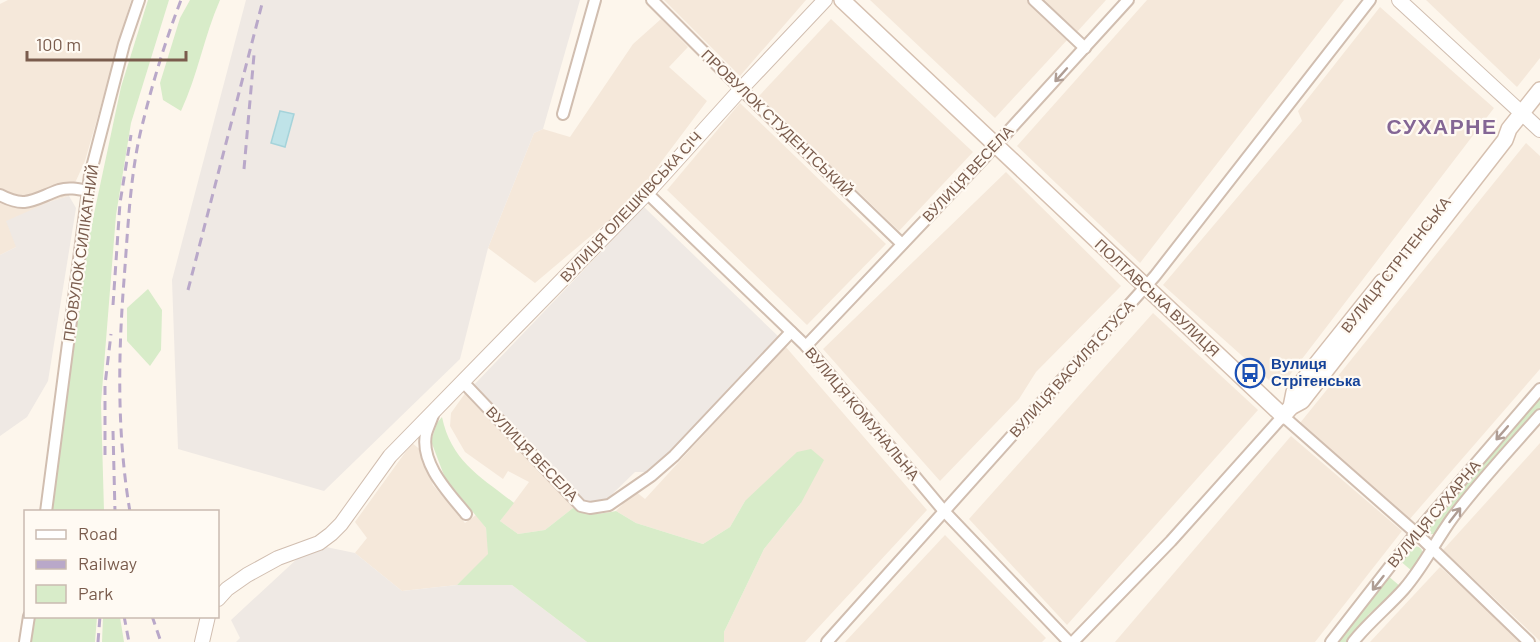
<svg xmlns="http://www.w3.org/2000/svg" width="1540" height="642" font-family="Barlow,sans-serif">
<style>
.residential{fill:#f5e8da}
.industrial{fill:#efe9e4}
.green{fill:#d8ecc9}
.water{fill:#bfe3e8;stroke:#a5d3da;stroke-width:1.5}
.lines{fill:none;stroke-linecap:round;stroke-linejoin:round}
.minor-casing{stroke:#d1beb0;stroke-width:14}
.tertiary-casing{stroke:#d1beb0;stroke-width:16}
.secondary-casing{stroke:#d6c0b0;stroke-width:18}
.minor{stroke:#fff;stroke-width:10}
.tertiary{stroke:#fff;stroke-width:14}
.secondary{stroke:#fff;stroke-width:15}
.rail{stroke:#b9a8c9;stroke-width:3;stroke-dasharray:9 6;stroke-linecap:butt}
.oneway{stroke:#af9d94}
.labels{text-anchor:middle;stroke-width:4.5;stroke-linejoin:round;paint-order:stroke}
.street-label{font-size:15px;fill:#7a5c4d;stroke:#fffaf3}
.transit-label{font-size:15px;font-weight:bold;fill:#164399;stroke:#fffaf3;text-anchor:start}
.district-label{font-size:21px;font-weight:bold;letter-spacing:1.5px;fill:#846695;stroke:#fffaf3}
</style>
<rect width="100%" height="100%" fill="#fdf6ec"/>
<g class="residential">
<path d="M8,0H131L85,161L69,196L49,202L16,247L0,255V4Z"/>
<path d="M664,0H806L740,76Z"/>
<path d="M870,0H1027L1068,39L995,118Z"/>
<path d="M1041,0H1106L1076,33Z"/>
<path d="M1147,0H1344L1140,263L1017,146Z"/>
<path d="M1426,0H1540V58L1517,87Z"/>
<path d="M1380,7L1494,108L1279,389L1163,285L1302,121L1298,111Z"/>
<path d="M661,19L688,47L669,67L707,101L631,202L535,283L488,248L534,133L543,129L570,137L633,44Z"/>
<path d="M831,19L973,152L899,231L759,96Z"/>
<path d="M740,103L886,244L807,325L667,190Z"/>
<path d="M1526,143L1540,156V369L1409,520L1300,423Z"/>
<path d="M1006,172L1121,286L1036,372L1019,399L940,481L823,349Z"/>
<path d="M1153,313L1258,410L1067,625L969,519Z"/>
<path d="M785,346L927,510L805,642H724V632L764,549L801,503L745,501L730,527L703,544L636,523L616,511L635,491L645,499Z"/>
<path d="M466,392L573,508L545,530L518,534L500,521L529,482L508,471L503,479L465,452L450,426L451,413Z"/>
<path d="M1291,436L1402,531L1315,642H1115Z"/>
<path d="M412,443L422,451L433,485L465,523L476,515L486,528L489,554L457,585L402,591L355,553L367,538L355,522Z"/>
<path d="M1540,443V641L1443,550Z"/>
<path d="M945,535L1046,638L1042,642H845Z"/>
<path d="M1440,567L1505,625L1522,642H1370Z"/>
</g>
<g class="industrial">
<path d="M246,0H580L543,129L534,133L488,248L460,359L324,491L178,449L172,280Z"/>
<path d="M69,196L76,208L48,381L27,417L0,436V255L16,247L6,221L49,202Z"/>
<path d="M644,207L780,338L671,454L645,472H635L602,504L580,500L472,387Z"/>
<path d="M326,547L355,553L402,591L457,585H512L587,642H236L240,638L231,620L298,558Z"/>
</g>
<g class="green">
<path d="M148,0H169L131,123L116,215L101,403L104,511H52L88,242L121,87Z"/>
<path d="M190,0H220C204,36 198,75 181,111L163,100L160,83L180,18Z"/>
<path d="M148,289L162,310L161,350L150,366L127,341V308Z"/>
<path d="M1540,396V408L1434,534H1430L1428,531L1429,527Z"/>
<path d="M442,417C451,461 481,477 514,503L500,521L518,534L545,530L573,508C589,514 599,515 616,511L636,523L703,544L730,527L745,501L797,452L811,449L824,460L801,503L764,549L724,632V642H587L512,585H457L488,554L486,528L445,478L431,441L437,423Z"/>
<path d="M1413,546C1419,546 1422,548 1423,554L1412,571L1399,560Z"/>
<path d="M1387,575L1401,587L1369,614L1347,642H1338Z"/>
<path d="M34,617H97L95,642H30Z"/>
<path d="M103,617H120L124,642H102Z"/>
</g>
<path class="water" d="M280,111L294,114L285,147L271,143Z"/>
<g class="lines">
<g class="minor-casing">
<g id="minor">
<path d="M652,0L741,89L902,244"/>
<path d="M1034,0L1085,48"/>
<path d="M563,114L595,0"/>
<path d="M647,193L806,346L943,510L1069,642"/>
<path d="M0,195C26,209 34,199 59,190C69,187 78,189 88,191"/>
<path d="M806,346L984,158L1128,0"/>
<path d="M463,382L581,506L590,508L609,505L651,476L674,456L791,332"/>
<path d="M434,412C432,419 428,427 426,434C420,464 449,493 466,514"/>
<path d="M46,512L90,175L124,44L139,0"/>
<path d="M25,642L29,616"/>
<path d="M827,642L1155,276L1370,0"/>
<path d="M1073,642L1171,541L1283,416L1416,533L1529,642"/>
<path d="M1331,642L1416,533L1540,389"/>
<path d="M1353,642C1369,622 1388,607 1404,589C1424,566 1436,540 1453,517C1480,481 1511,448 1540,415"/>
</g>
</g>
<g class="tertiary-casing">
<g id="tertiary">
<path d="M1399,0L1540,130"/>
<path d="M218,599L227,589L247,575L278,558L319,543L331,534L341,524L390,456L647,193L741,89L825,0"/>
<path d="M202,642L208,616"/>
</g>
</g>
<g class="secondary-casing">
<g id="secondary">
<path d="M842,0L1283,416L1291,407L1302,401L1505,140L1509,129L1540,90"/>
<path d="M1291,407L1294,392L1382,282"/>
</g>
</g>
<use href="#minor" class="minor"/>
<use href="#tertiary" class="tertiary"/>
<use href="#secondary" class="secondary"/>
<g class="rail">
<path d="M244,169L254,55"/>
<path d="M188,290L263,0"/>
<path d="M113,305L120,203L131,135"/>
<path d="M113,431L115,512"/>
<path d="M105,455V385L111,334"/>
<path d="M130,512C117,435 118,357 124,280C128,229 130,171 143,122C153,81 166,39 181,0"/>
<path d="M124,616L129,642"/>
<path d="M152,616L161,642"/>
<path d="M98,642L100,616"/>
</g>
</g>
<defs><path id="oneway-shaft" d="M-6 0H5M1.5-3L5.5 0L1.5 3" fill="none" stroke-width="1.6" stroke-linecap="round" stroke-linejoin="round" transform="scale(1.5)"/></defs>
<g class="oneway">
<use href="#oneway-shaft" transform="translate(1061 75) rotate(132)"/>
<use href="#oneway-shaft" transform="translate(1502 433) rotate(131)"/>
<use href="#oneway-shaft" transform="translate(1455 515) rotate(-52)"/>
<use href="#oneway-shaft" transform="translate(1378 583) rotate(128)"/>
</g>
<defs>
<g id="bus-ring" transform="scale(1.5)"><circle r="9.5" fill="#fffaf3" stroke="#1a4fb4" stroke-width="1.5"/><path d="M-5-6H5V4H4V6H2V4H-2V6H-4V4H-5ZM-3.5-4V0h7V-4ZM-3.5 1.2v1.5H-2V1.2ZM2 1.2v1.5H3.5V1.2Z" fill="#1a4fb4"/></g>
</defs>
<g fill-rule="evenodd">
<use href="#bus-ring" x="1250" y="373"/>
</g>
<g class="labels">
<g class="street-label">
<text transform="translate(777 123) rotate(44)" y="5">ПРОВУЛОК СТУДЕНТСЬКИЙ</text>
<text transform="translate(968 174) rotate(-47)" y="5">ВУЛИЦЯ ВЕСЕЛА</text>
<text transform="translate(631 207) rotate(-47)" y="5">ВУЛИЦЯ ОЛЕШКІВСЬКА СІЧ</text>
<text transform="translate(81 253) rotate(-82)" y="5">ПРОВУЛОК СИЛІКАТНИЙ</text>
<text transform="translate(1396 265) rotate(-52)" y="5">ВУЛИЦЯ СТРІТЕНСЬКА</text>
<text transform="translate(1157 298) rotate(43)" y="5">ПОЛТАВСЬКА ВУЛИЦЯ</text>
<text transform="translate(1072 369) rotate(-48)" y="5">ВУЛИЦЯ ВАСИЛЯ СТУСА</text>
<text transform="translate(862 414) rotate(50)" y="5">ВУЛИЦЯ КОМУНАЛЬНА</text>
<text transform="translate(532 454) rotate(46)" y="5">ВУЛИЦЯ ВЕСЕЛА</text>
<text transform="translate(1434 514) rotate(-50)" y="5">ВУЛИЦЯ СУХАРНА</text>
</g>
<g class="transit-label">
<text x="1271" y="369">Вулиця<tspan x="1271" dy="17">Стрітенська</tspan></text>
</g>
<g class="district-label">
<text x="1442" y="134">СУХАРНЕ</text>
</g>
</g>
<rect x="24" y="510" width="195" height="108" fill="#fffaf3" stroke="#cabbb1" stroke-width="1.5"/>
<rect x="36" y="530" width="30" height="9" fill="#ffffff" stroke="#cabbb1" stroke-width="1.5"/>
<text x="78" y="540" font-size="18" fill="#7a5c4d">Road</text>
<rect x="36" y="560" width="30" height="9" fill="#b9a8c9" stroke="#cabbb1" stroke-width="1.5"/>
<text x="78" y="570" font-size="18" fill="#7a5c4d">Railway</text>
<rect x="36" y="585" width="30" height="18" fill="#d8ecc9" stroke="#cabbb1" stroke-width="1.5"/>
<text x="78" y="600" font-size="18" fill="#7a5c4d">Park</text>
<path d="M27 51v9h159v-9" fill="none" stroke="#7a5c4d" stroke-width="3"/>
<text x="36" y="51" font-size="18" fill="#7a5c4d" stroke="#fffaf3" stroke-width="4.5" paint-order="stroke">100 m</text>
</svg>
